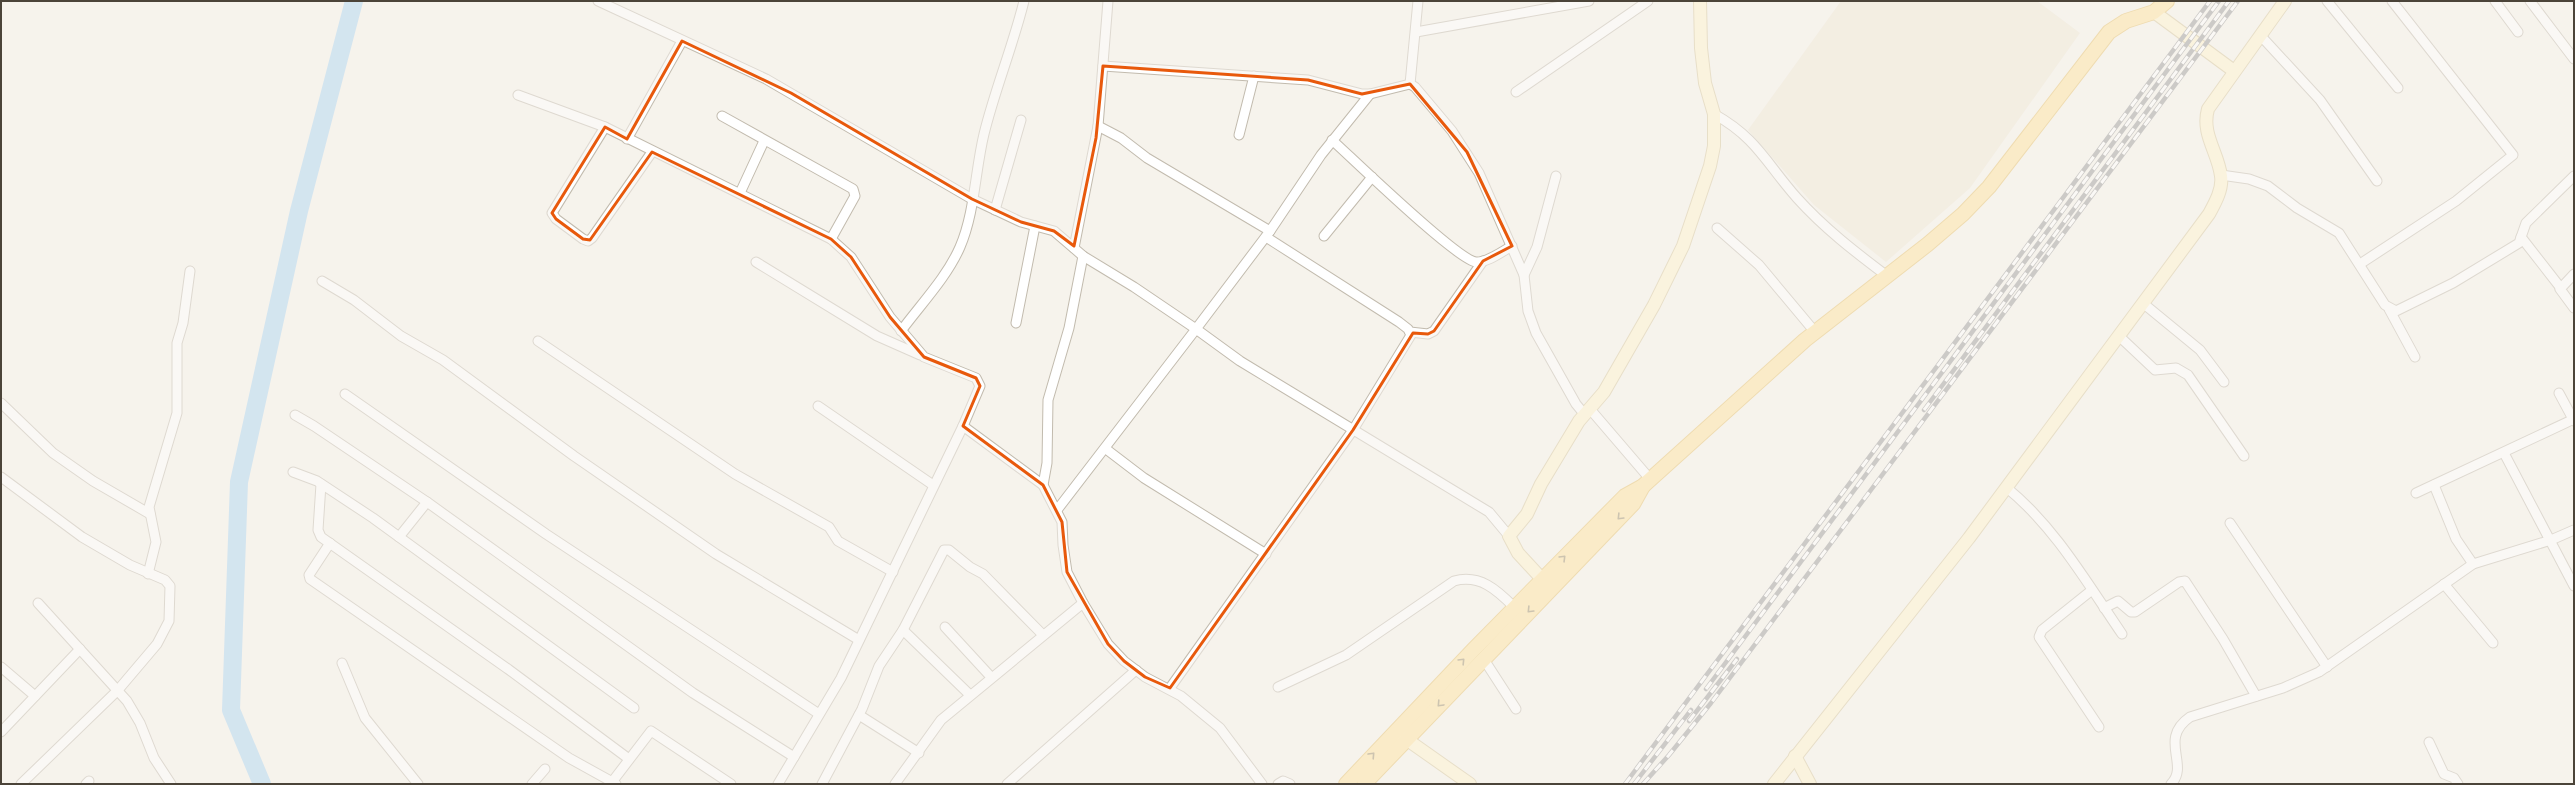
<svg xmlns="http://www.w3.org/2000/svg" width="2575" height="785" font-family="Rubik,sans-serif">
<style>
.education{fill:#efe8d6}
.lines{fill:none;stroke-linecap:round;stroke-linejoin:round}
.river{stroke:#a9d4f2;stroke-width:18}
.street-casing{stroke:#c2bbae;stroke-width:11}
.secondary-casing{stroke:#d6c79b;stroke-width:14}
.primary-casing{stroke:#e6c16a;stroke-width:16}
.street{stroke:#fff;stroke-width:9}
.secondary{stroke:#fff3cd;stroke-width:12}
.primary{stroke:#ffe39c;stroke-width:14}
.rail-casing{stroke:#9a9a9a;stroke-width:4.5}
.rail{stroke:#fff;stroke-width:3;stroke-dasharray:9;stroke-linecap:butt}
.oneway{stroke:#9c8c66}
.marked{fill:none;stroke:#e8590c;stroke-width:3;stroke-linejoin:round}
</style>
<rect width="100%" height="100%" fill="#f6f3ec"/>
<path class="education" d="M1841,1H2037L2080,33L1970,188L1886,262L1814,205L1748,130Z"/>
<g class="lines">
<path class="river" d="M262,784L231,710L239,482L299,211L354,1"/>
<g class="street-casing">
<g id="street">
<path d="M598,1L766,79L972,199L1021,222L1054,231L1083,256L1134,287L1196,329L1057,510"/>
<path d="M2327,1L2398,88"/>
<path d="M2495,1L2518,32"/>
<path d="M2530,1L2574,59"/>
<path d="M1416,32L1589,1"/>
<path d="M2260,35L2320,100L2377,181"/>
<path d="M1103,66L1308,80L1362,94H1370L1410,84L1415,87L1452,131L1479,173L1524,275L1528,311L1536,333L1576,404L1585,415"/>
<path d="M1410,84L1418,1"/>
<path d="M1516,92L1648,1"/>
<path d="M1370,94L1321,155L1270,231L1196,329L1240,361L1489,512L1509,536"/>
<path d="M518,95L605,127L831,239L851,257L890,317L924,357L976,378L980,386L963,426L841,678L778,784"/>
<path d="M1714,114C1757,138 1766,163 1797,198C1824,228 1855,252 1887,276"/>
<path d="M722,116L853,189L855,196L831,239"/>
<path d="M1098,126L1121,138L1147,158L1270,231"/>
<path d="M605,127L552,213L556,219L583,239L588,241L592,238L652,152"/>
<path d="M1239,135L1254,76"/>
<path d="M627,139L682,41"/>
<path d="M1332,140C1353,159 1457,260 1476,262C1487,263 1503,251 1512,246"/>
<path d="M2221,175L2249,179L2268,186L2297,208L2339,233L2385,305L2396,311L2453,283L2519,243L2526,223L2574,176"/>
<path d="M740,193L764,141"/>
<path d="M995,210L1021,120"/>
<path d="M1717,228L1759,265L1815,332"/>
<path d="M1324,236L1372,177"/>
<path d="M2521,237L2560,287"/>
<path d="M1074,248L1098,126L1108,1"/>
<path d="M756,262L877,336L920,355"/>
<path d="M2360,264L2456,201L2513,155L2392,1"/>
<path d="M2574,274L2560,289L2574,308"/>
<path d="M1524,275L1537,247L1556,176"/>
<path d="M322,281L354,300L401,336L443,360L574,456L716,554L859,640"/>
<path d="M2144,304L2200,350L2224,382"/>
<path d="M2389,309L2415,357"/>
<path d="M1016,323L1035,226"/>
<path d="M901,331C921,304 947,277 960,247C975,212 975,171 984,134C995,89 1013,46 1024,1"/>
<path d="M1410,332L1428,334L1434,331L1483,261"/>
<path d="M2120,337L2155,370L2176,368L2188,375L2244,456"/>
<path d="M538,341L735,474L829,527L838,541L893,572"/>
<path d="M2559,393L2574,421"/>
<path d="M345,394L546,534L819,714"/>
<path d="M1,403L53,453L93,481L150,514"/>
<path d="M818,406L933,485"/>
<path d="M1590,409L1650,479"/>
<path d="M295,415L314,426L427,502L693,693L794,757"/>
<path d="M963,426L1043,485L1062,522L1063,545L1067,572L1083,603L1108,644L1124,661L1145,677L1181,696L1220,728L1262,784"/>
<path d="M1106,449L1144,478L1266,554"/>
<path d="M2504,453L2574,586"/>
<path d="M293,472L317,481L373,518L634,708"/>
<path d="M1,477L82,537L130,565L165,580L170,586L169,621L157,644L118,690L21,784"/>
<path d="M321,484L318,530L321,537L508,669L629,759"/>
<path d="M1043,485L1047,463L1048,400L1069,328L1083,256"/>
<path d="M2434,485L2456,539L2473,564"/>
<path d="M2007,488C2055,527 2087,583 2122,634"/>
<path d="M2416,493L2574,419"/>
<path d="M2230,523L2327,667"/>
<path d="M399,537L427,502"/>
<path d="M330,543L309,575L310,579L569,758L616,784"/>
<path d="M148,574L156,542L149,507L177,413V343L183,323L190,271"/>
<path d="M2444,584L2493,643"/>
<path d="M2092,590L2042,630L2039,637L2099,727"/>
<path d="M38,603L127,701L140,723L154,758L171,784"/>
<path d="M2104,608L2118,601L2131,612H2135L2179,582L2185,581L2223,639L2256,696"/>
<path d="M945,627L991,677"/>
<path d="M903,630L970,695"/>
<path d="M1483,658L1516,709"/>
<path d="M342,663L365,718L418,784"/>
<path d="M1,667L35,696"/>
<path d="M1278,687L1346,655L1454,581C1480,574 1497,590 1514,607"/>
<path d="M1170,688L1353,430L1411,335L1408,329L1399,322L1266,237"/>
<path d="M859,715L919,753"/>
<path d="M1,732L80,649"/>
<path d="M2429,742L2444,774L2454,778L2458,784"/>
<path d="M612,782L651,731L731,784"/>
<path d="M86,784L89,781"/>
<path d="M532,784L545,769"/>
<path d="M822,784L862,709L879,666L903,630L944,550H949L970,567L983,574L1043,635"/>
<path d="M895,784L941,720L1083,603"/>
<path d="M1007,784L1136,670"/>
<path d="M1278,784L1283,781L1290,784"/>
<path d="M2171,784C2190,765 2158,739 2190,717L2283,688L2319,672L2473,564L2551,540L2574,530"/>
</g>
</g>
<g class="secondary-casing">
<g id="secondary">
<path d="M2154,12L2234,71"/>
<path d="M1542,579L1518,553L1509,536L1527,514L1541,484L1579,421L1604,392L1654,305L1683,246L1710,166L1714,146V114L1705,83L1701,48L1700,1"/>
<path d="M1399,734L1470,784"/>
<path d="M1795,756L1810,784"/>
<path d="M1774,784L1969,538L2209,214C2215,203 2223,189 2221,176C2218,152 2201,134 2208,109L2285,1"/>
</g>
</g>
<g class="primary-casing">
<g id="primary">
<path d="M1346,784L1474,649L1625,496L1643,486L1805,340L1928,244L1963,214L1989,187L2109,32L2126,21L2154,12L2167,1"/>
<path d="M1364,784L1633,504L1643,486"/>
</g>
</g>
<use href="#street" class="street"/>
<use href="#secondary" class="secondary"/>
<use href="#primary" class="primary"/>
<g class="rail-casing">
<g id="rail">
<path d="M1924,410L2229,1"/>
<path d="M1706,689L2219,1"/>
<path d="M1689,721L1737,659"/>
<path d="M1625,784L2210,1"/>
<path d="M1634,784L1691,710"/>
<path d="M1643,784L1669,755L1711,703L2238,1"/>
</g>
</g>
<use href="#rail" class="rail"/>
</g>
<defs><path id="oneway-chevron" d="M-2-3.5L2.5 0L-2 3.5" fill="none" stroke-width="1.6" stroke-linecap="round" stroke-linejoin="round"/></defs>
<g class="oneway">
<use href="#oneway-chevron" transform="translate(1620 517) rotate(134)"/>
<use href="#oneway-chevron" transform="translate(1563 558) rotate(-45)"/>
<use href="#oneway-chevron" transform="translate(1530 610) rotate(134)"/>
<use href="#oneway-chevron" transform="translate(1462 661) rotate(-46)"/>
<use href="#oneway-chevron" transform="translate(1440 704) rotate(133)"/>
<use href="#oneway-chevron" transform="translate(1372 755) rotate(-47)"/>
</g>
<path d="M0 0H2575V785H0ZM682,41L791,93L972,199L1021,222L1054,231L1074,246L1096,138L1103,66L1308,80L1362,94L1410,84L1467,152L1512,246L1483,261L1434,331L1428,334L1413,333L1353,430L1170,688L1145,677L1124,661L1108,644L1067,572L1062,522L1043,485L963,426L980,386L976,378L924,357L890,317L851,257L831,239L652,152L590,240L583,239L556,219L552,213L605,127L627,139Z" fill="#f6f3ec" fill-opacity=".55" fill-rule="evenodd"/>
<path class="marked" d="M682,41L791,93L972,199L1021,222L1054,231L1074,246L1096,138L1103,66L1308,80L1362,94L1410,84L1467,152L1512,246L1483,261L1434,331L1428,334L1413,333L1353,430L1170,688L1145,677L1124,661L1108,644L1067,572L1062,522L1043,485L963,426L980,386L976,378L924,357L890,317L851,257L831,239L652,152L590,240L583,239L556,219L552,213L605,127L627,139Z"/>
<rect width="2575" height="785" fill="none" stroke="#4b4439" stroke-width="4"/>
</svg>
